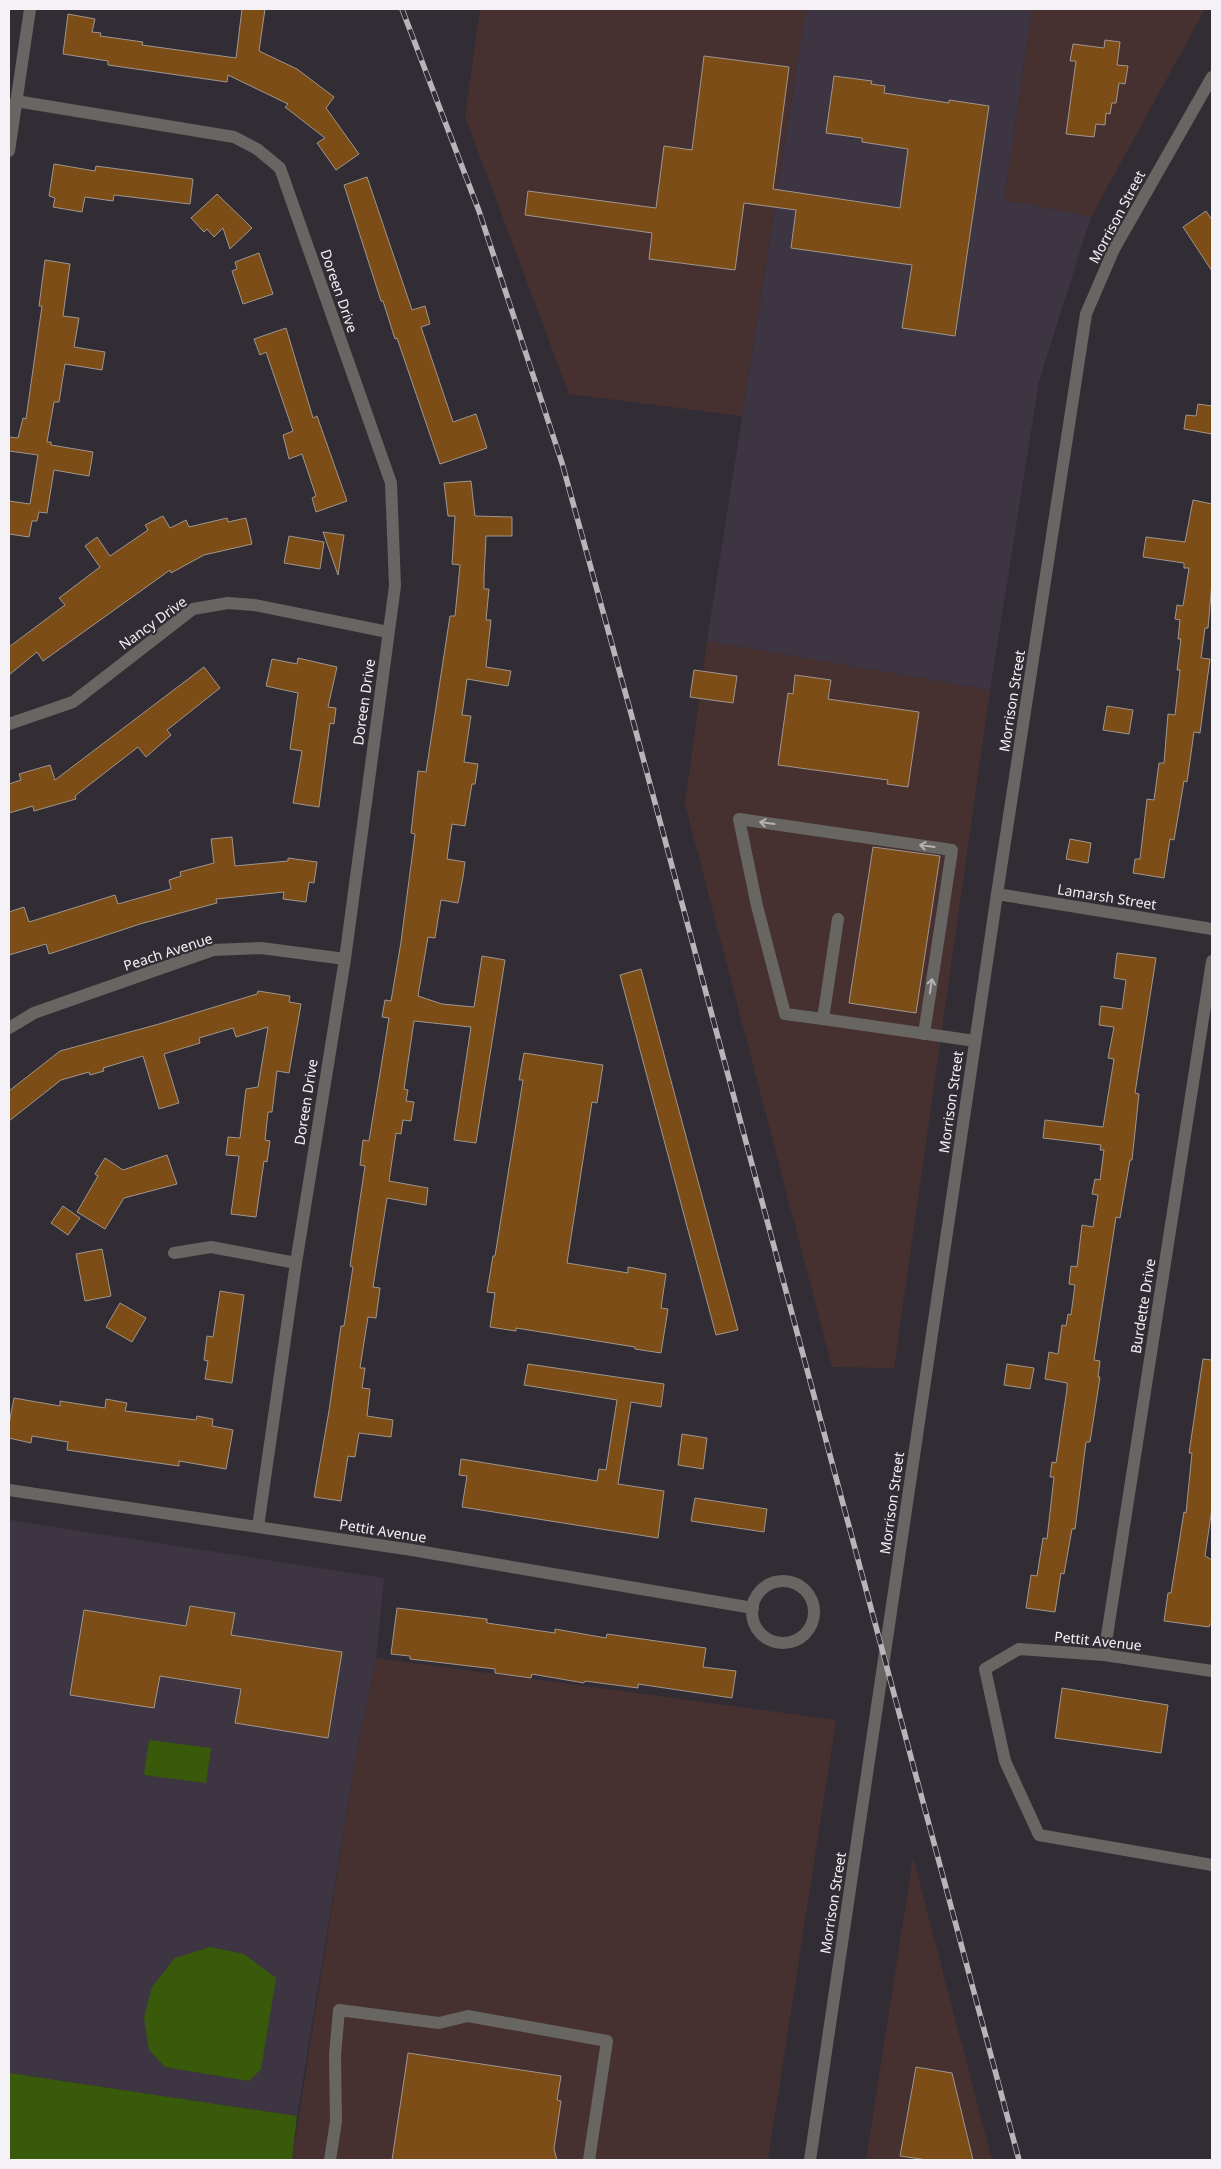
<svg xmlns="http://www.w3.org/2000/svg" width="1221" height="2169" font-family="'Noto Sans',sans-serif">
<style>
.commercial{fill:#463130}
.built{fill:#3e3542}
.green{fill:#385a0a}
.building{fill:#7c4d17;stroke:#9f968f}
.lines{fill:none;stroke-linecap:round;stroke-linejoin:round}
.minor{stroke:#686662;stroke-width:12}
.rail-casing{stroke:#b8b4ba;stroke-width:5.5}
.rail{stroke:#322d35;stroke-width:4;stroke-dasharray:11;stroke-linecap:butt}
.oneway{stroke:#b6b3b4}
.labels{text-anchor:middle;stroke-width:4.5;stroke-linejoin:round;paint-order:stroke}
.street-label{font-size:14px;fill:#f5f2f7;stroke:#322d35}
</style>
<rect width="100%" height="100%" fill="#322d35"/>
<g class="commercial">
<path d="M480,9H806L742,416L569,394L465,117Z"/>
<path d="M1032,9H1205L1091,217L1004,200Z"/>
<path d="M707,641L990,690L894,1368L832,1367L685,804Z"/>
<path d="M376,1658L836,1720L768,2160H292L355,1760Z"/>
<path d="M913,1858L992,2160H866Z"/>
</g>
<g class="built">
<path d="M806,9H1032L1004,200L1091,217L1039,381L990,690L707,641Z"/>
<path d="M9,1520L384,1578L376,1658L355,1760L297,2116L9,2073Z"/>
</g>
<g class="green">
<path d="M149,1740L211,1748L206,1783L144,1775Z"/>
<path d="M210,1947L244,1954L276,1978L261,2069L249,2081L165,2067L149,2050L144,2018L152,1987L175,1958Z"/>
<path d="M9,2073L297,2116L292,2160H9Z"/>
</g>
<g class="building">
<path d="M242,9H265L259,51L297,69L334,97L326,108L359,154L336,170L317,143L325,138L285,107L288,104L228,75L227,82L108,65V61L63,54L68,14L95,19L92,32L101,33L100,36L143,42L142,45L236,58Z"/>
<path d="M1105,40L1120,42L1117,65L1128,66L1125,84L1119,83L1116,103H1112L1110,114L1106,113L1105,125L1096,124L1094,137L1066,134L1076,61H1070L1073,44L1104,48Z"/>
<path d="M704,56L789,67L773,189L900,208L908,149L862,142V138L826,133L834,76L872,81L871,84L885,86L884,93L949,103V100L989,106L955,336L902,328L912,265L791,248L796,210L744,203L735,270L649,259L652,233L525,215L528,191L656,208L664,146L692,150Z"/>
<path d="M54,164L95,171L96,166L193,179L190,204L114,195L113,201L85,197L82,212L53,207L55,198L49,196Z"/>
<path d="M367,177L412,310L425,306L430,324L421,327L453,422L476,414L487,448L440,464L397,338L395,339L383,301H381L344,185Z"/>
<path d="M217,194L252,228L230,249L223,228L214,237L207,229L204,232L191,218Z"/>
<path d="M1206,211L1212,220V271L1183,227Z"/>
<path d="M259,253L273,294L243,304L232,271L237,269L235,262Z"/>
<path d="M45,260L70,264L63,316L79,318L74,347L105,352L102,370L65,364L59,402H54L47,442H51V445L93,452L89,476L54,470L47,513L39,512L37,521H32L29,537L9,534V501L30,504L38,455L9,451V437L18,438L23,418L26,419L42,306H39Z"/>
<path d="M286,328L313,418L317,416L347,501L316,512L312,498L316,496L302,454L289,459L283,435L293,431L266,352L260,355L254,339Z"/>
<path d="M1198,404L1212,406V434L1184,429L1186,415L1196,416Z"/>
<path d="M471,481L475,516L512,517V536H486L484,578V589H489L486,620H491L486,667L511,671L508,686L467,679L462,715L471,716L464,762L478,764L475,784H472L465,826L452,824L447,859L465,862L463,877L458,903L441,900L435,938L428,937L418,996L442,1004L474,1007L482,956L505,960L476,1143L454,1140L471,1027L414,1021L404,1089L408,1090L406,1101L414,1102L411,1121L403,1120L401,1134L396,1133L389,1181L428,1188L426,1205L387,1198L373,1287L380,1288L376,1318L368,1317L360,1368H365L362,1388L370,1389L367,1416L393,1420L391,1437L359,1433L355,1457L348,1456L341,1501L314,1497L329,1411L341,1326H344L353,1267L350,1266L365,1166L360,1165L363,1140L369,1141L389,1018L382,1017L385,1000L391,1001L401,942L415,834L411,833L418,771L426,772L450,616H455L460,565L452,564L455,516H448L444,483Z"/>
<path d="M1193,500L1212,504V582L1208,628H1205L1201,658L1210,659L1200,733L1194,732L1187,782L1184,781L1174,840L1170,839L1164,878L1133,873L1135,859H1140L1147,799L1154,800L1159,763H1164L1168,714L1175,715L1180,670H1177L1181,639H1178L1180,620L1175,619L1177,605L1183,606L1189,568H1184V563L1143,557L1146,537L1185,542Z"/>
<path d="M163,516L170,528L186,520L189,527L227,518L228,522L246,518L252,544L204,555L171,573L170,570L43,661L37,652L9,675V647L65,605L59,598L100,567L85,546L97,537L110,556L148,530L145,525Z"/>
<path d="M323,532L344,535L338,575Z"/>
<path d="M289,536L324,542L320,569L284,563Z"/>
<path d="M298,658L337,667L328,707L336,708L334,724L330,723L319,807L293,803L302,751L290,749L298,693L266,686L272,659L297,664Z"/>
<path d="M204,667L220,688L167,730L171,735L146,757L138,747L75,796L76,799L34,811L33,806L9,813V784L21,780L19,774L50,765L55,780Z"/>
<path d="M694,670L737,676L733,703L690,697Z"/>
<path d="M795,675L831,680L828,699L919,712L908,787L887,784L888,780L778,765L788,693L793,694Z"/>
<path d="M1107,706L1133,710L1129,734L1103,730Z"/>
<path d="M232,837L235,866L288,861V858L317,862L314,883L309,882L306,902L283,899L284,892L216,899L217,903L140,924L49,954L46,944L9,955V912L24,907L29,922L115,895L118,904L171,889L169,880L181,876L180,872L214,863L211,839Z"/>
<path d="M1070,839L1091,843L1088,863L1066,859Z"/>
<path d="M873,847L940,856L916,1013L849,1003Z"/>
<path d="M1117,953L1156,958L1135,1093L1139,1094L1132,1160H1130L1120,1218L1116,1217L1094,1360L1100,1361L1098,1377H1100L1090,1442H1086L1075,1529H1072L1064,1574L1061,1573L1055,1612L1026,1608L1031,1575L1037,1576L1043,1538L1047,1539L1054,1477H1050L1052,1462L1056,1463L1067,1389V1383L1045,1379L1049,1352L1058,1354L1062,1325L1066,1326L1068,1314L1071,1315L1075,1285L1069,1284L1071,1266L1077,1267L1082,1225L1093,1227L1098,1195L1092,1194L1095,1179L1100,1180L1104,1150H1100L1101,1145L1043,1138L1045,1120L1103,1127L1114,1059L1108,1058L1114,1027L1099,1025L1101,1006L1122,1009L1126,980L1114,978Z"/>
<path d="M641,969L738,1330L716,1335L620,975Z"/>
<path d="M258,991L290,996L289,1002L301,1004L289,1073L277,1071L272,1112H268L265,1140L270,1141L267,1162L264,1161L256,1217L231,1214L239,1156L226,1155L228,1137L240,1138L246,1089L258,1087L268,1027L236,1037L233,1028L199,1038L200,1043L164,1054L179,1103L159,1109L143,1056L103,1068L104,1071L90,1075L89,1072L61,1080L9,1121V1091L60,1051L159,1024L257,994Z"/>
<path d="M524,1053L603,1065L597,1103L592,1102L567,1263L628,1273V1267L666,1274L661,1308L668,1309L661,1353L635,1349V1347L516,1328V1331L490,1327L495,1293L487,1292L493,1256H495L523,1080H519Z"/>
<path d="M167,1155L177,1184L124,1198L105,1229L77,1212L98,1176L95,1174L105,1158L123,1170Z"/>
<path d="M63,1206L80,1218L68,1235L51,1223Z"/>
<path d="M102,1249L111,1296L85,1301L76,1254Z"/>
<path d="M220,1291L244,1295L232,1383L205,1379L208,1361L204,1360L207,1336L213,1337Z"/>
<path d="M120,1303L146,1318L132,1342L106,1327Z"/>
<path d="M1203,1359L1212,1360V1508L1205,1556L1212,1560V1624H1210L1209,1627L1164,1621L1168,1593H1171L1184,1512L1186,1513L1192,1453H1189Z"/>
<path d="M528,1364L664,1384L661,1407L631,1402L618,1484L664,1491L658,1538L462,1507L467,1476L459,1475L461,1459L597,1481L599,1469L606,1470L617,1400L524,1385Z"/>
<path d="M1007,1364L1034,1368L1030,1389L1004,1385Z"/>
<path d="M14,1398L60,1406V1401L105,1408L106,1399L127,1403L125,1411L196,1420L197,1416L213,1419L212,1426L233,1430L226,1469L179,1461V1466L67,1450L68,1442L32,1436L31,1443L9,1438V1424Z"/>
<path d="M682,1434L707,1438L703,1469L678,1465Z"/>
<path d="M695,1498L767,1509L764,1532L691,1521Z"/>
<path d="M190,1606L235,1613L231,1635L342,1652L328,1738L235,1723L241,1689L160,1676L154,1708L70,1695L84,1610L186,1626Z"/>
<path d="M397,1608L487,1619V1623L555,1633V1629L606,1638L607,1634L706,1648L703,1667L736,1671L732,1698L638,1684V1688L585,1681L584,1683L532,1674L531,1678L495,1673V1669L410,1659V1656L391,1654Z"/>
<path d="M1062,1688L1168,1705L1161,1753L1055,1738Z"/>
<path d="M408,2053L561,2076L557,2100L561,2101L554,2149L557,2160H392Z"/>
<path d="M916,2067L952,2073L973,2160H928L900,2156Z"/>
</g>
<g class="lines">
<g class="minor">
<path d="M16,101L234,137L257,149L280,168L391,483L395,586L345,959L296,1263L258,1527"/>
<path d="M9,151L30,9"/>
<path d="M9,724L73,702L193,609L228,603L254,605L388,632"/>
<path d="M997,894L1212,929"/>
<path d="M838,919L823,1019L975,1041"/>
<path d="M823,1019L785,1014L757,906L739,819L952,850L924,1034"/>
<path d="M9,1028L34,1013L213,950L261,948L345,959"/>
<path d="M174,1253L211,1247L296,1263"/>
<path d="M9,1490L412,1550L753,1608"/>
<circle cx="783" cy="1612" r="31"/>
<path d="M1104,1655L1212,961"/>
<path d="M1212,1671L1104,1655L1019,1649L985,1669L1005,1761L1039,1835L1212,1865"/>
<path d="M330,2160L336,2121L335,2055L339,2010L439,2023L468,2016L607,2041L589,2160"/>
<path d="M810,2160L997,894L1086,314L1114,249L1212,77"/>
</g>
<g class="rail-casing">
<path id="rail" d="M402,9L479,211L562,463L632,717L1019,2160"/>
</g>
<use href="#rail" class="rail"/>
</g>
<defs><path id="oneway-shaft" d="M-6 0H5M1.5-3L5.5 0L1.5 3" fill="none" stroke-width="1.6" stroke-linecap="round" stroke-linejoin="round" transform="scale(1.25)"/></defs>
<g class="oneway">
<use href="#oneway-shaft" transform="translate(767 823) rotate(-172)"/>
<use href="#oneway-shaft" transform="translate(927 846) rotate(-172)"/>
<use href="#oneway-shaft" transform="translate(931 986) rotate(-81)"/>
</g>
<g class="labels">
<g class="street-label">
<text transform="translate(1117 217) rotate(-62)" y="5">Morrison Street</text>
<text transform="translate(339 291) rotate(71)" y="5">Doreen Drive</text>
<text transform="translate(153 623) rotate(-36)" y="5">Nancy Drive</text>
<text transform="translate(1012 701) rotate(-81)" y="5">Morrison Street</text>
<text transform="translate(364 702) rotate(-82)" y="5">Doreen Drive</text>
<text transform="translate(1107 897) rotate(9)" y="5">Lamarsh Street</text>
<text transform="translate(168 952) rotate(-18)" y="5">Peach Avenue</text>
<text transform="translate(306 1102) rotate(-81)" y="5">Doreen Drive</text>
<text transform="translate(951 1102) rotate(-82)" y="5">Morrison Street</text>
<text transform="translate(1143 1306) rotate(-81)" y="5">Burdette Drive</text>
<text transform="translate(892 1503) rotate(-82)" y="5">Morrison Street</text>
<text transform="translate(383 1531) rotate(9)" y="5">Pettit Avenue</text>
<text transform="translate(1098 1641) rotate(6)" y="5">Pettit Avenue</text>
<text transform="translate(833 1903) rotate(-81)" y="5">Morrison Street</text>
</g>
</g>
<rect width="1221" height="2169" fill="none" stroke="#f5f2f7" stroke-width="20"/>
</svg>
